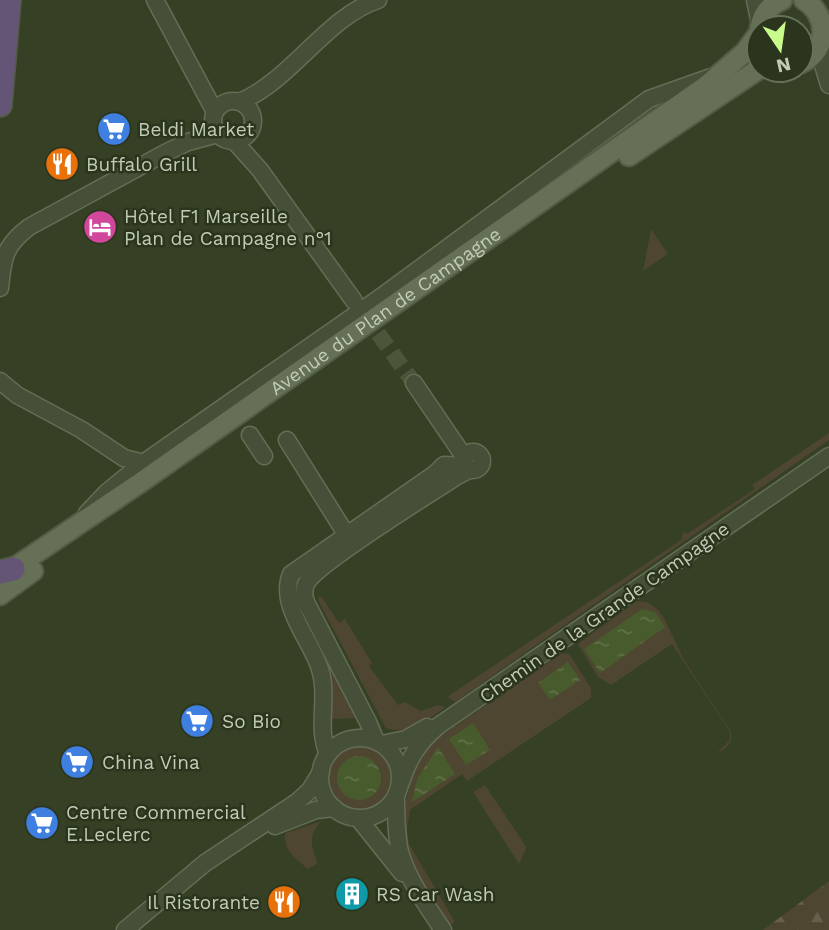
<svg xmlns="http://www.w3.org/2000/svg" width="829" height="930" font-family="'Work Sans',sans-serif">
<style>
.green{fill:#4e4630}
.forest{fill:url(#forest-firs)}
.water{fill:url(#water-ripples)}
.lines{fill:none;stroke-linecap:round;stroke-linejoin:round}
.minor-tunnel{stroke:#4a553a;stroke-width:16;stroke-dasharray:16 8;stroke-linecap:butt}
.minor-casing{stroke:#646e56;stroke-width:19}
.major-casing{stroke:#525c45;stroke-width:23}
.highway-casing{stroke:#515b43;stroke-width:26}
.minor{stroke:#465038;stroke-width:16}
.major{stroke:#657056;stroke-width:19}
.highway{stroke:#645576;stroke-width:23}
.labels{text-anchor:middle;stroke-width:5;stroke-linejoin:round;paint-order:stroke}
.poi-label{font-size:19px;fill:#c1cbb5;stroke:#2b351d;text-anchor:start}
.street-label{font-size:19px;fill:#c1cbb5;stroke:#2b351d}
</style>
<defs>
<pattern id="forest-firs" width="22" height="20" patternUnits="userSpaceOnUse" patternTransform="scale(1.75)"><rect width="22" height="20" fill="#4e4630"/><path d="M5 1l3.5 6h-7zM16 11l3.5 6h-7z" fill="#665f4c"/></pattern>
<pattern id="water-ripples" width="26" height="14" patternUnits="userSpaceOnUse" patternTransform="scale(1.75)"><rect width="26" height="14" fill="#485b2d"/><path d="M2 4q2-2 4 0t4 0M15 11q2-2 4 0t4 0" fill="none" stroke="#617149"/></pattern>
</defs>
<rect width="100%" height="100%" fill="#354024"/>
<g class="green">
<path d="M651,229L668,254L643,271Z"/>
<path d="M829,433V440L455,702L447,697L681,540L684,531L687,534L755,489L752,485Z"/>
<path d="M321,596L339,623L345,619L372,663L369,666L398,705L405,702L421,711L437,705L446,707C427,720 409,736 386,728L319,602L318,597Z"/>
<path d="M637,601L647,602L657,609L664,618L684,660L730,730C735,744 725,748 715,755L730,740L729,730L672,644L611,685L598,677L578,644Z"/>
<path d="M319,636L362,718L330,719C334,685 330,668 315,638Z"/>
<path d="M562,653L569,654L591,688V698L467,781L462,774L410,810L407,830L409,844L455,922L450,925C418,875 391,848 410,785C415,768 424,750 438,738Z"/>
<circle cx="360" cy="778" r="31"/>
<path d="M485,785L525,845L526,849L519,864L473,792Z"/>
<path d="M322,821C308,833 311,847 318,863L308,869C296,859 283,850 285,833Z"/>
</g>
<path class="forest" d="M829,881V930H763Z"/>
<g class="water">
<path d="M642,609L655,612L665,627L600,673L584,649Z"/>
<path d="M568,662L580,680L550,700L538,683Z"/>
<path d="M473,723L490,750L466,765L449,739Z"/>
<path d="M438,747L455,774L412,802L417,779Z"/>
<circle cx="359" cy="778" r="22"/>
</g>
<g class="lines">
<path class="minor-tunnel" d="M364,314L414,383"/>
<g class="minor-casing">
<g id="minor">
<path d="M155,0L215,112"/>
<path d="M755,0L760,24"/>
<path d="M823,44V65L829,85"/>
<circle cx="233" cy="121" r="20"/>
<path d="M239,102C290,82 327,16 378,0"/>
<path d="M234,141L260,170L354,301"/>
<path d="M0,288C3,258 4,246 29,227L165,153L188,142L218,134"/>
<path d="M0,381L17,395L82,430L124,458L144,463"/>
<path d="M414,383L465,458"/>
<path d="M250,435L264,456"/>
<path d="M287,440L346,534"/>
<circle cx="473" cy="461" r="9"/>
<path d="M87,513L107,492L139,466L385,294L649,99L711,77"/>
<circle cx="360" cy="778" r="40"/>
<path d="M376,741L368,722L307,604C304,598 303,591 306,584C315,565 434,491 459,475L471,469"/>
<path d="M382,744L406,739L427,727"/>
<path d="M328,754C316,727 329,697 320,669C311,640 278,605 291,574L436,473L444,465L466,466"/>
<path d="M400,785C409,758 417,744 438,726L829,456"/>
<path d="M396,796C396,815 396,834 400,852C408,880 427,906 443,930"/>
<path d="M358,818L402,873"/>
<path d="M275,826L316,810L334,808"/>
<path d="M125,930L205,863L297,802L310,790L321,772"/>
</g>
</g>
<g class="major-casing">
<g id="major">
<path d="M760,28C762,14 770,5 782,0"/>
<path d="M801,63C829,51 829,15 804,0"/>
<path d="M629,156L759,69"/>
<path id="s1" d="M2,576L141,482L707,85L745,52L759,33"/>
<path d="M0,595L33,571"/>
</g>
</g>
<g class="highway-casing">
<g id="highway">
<path d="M0,105L9,0"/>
<path d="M0,572L13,569"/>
</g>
</g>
<use href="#minor" class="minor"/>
<use href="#major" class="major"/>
<use href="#highway" class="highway"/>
</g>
<defs>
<g id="supermarket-disc" transform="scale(1.75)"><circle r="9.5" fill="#3f7fe0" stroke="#2b351d"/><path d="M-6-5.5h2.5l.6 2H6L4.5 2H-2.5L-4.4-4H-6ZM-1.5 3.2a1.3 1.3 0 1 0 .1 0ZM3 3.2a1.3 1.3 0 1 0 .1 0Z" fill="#fff"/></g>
<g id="restaurant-disc" transform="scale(1.75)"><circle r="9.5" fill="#e8710a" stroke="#2b351d"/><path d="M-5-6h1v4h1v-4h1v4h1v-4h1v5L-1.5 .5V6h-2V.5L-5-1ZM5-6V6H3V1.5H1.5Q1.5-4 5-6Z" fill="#fff"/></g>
<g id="hotel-disc" transform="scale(1.75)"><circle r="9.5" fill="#d1479c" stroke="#2b351d"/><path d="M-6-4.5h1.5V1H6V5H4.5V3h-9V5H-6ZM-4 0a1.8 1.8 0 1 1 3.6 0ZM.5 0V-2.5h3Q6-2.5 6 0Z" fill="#fff"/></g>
<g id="building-disc" transform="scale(1.75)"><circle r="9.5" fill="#0f9aa8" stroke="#2b351d"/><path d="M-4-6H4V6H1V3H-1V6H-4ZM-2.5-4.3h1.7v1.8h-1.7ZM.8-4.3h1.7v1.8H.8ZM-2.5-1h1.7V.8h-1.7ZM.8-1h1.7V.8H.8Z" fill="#fff"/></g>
</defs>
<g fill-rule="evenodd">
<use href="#supermarket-disc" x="114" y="129"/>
<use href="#restaurant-disc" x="62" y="164"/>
<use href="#hotel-disc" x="100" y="227"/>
<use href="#supermarket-disc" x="197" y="721"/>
<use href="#supermarket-disc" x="77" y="762"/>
<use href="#supermarket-disc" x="42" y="823"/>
<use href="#building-disc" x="352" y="894"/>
<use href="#restaurant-disc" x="284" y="902"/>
</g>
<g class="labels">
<g class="poi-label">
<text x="138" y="136">Beldi Market</text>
<text x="86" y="171">Buffalo Grill</text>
<text x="124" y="223">Hôtel F1 Marseille<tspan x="124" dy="22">Plan de Campagne n°1</tspan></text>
<text x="222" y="728">So Bio</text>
<text x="102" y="769">China Vina</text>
<text x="66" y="819">Centre Commercial<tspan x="66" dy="22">E.Leclerc</tspan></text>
<text x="376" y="901">RS Car Wash</text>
<text x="260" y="909" text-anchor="end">Il Ristorante</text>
</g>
<g class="street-label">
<text dy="7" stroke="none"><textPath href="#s1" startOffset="466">Avenue du Plan de Campagne</textPath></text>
<text transform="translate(604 612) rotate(-35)" y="7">Chemin de la Grande Campagne</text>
</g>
</g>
<g transform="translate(780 49) rotate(167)"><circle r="33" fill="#2b351d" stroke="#67715a" stroke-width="2"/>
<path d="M0-5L12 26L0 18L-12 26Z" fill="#c8fb89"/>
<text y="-10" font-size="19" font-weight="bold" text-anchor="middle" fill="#c1cbb5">N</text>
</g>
</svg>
